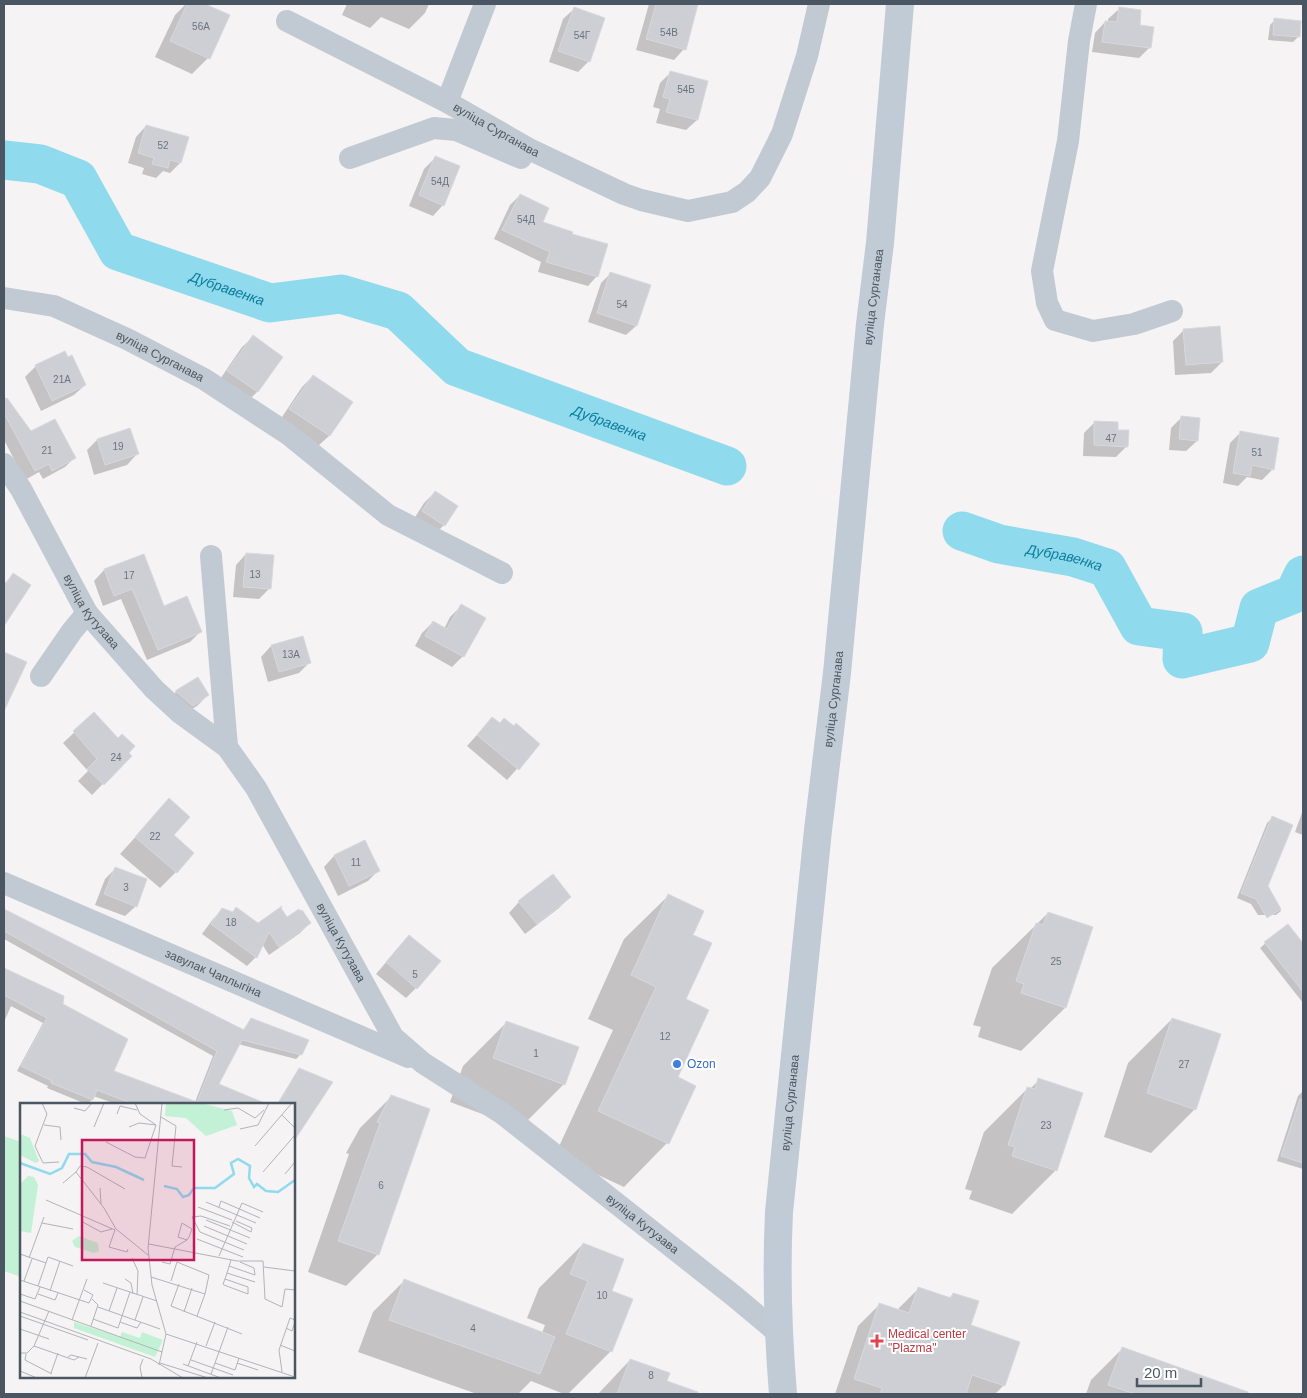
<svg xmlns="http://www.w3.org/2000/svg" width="1307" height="1398" font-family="Helvetica,sans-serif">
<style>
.green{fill:#c3f1d5}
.shadow{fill:#0003}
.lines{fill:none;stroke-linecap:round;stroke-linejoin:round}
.river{stroke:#90daee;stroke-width:39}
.building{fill:#cdcfd5;stroke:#d7d9de}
.street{stroke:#c1cad2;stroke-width:22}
.secondary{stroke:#c1cbd6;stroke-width:28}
.shop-dot{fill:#3f7fe0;stroke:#fff;stroke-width:2}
.health-dot{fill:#e0444e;stroke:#fff;stroke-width:2}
.labels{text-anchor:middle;stroke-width:4;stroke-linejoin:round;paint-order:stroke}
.number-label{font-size:10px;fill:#6b747e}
.street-label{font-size:12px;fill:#4a5661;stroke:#fff}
.shop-label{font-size:12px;fill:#366cbe;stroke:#fff;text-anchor:start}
.health-label{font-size:12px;fill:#be3a42;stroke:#fff;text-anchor:start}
.water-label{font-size:14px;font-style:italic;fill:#0c7c9b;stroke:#fff}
.inset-river{fill:none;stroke:#90daee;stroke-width:2.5}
.inset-road{fill:none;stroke:#b1b4b9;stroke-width:1}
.view{fill:#c2185b;fill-opacity:0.15;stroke:#c2185b;stroke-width:2.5}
.inset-edge{fill:none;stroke:#4a5661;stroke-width:2.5}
</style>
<rect width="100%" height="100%" fill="#f5f3f3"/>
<path class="green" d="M4,1136L21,1142V1277L4,1271Z"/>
<g class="shadow">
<path d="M186,4H202L228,15L208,58L192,74L155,57L175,15Z"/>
<path d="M347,4H429L425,13L409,29L381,17L370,28L342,15Z"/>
<path d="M649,4H696L684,49L674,60L636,50Z"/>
<path d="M574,9L589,61L578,72L549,62L563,19Z"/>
<path d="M1119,9L1138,26L1150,47L1139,58L1092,52L1095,33L1105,22L1108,23V19Z"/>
<path d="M1275,20L1298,37L1293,42L1268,40L1270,25Z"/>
<path d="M670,73L697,120L686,130L656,123L660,109L653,107L660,83Z"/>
<path d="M146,126L180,163L170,173L163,171L156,178L142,174L144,168L128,163L136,137Z"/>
<path d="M435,158L443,205L433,216L409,206L424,169Z"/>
<path d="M520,195L541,223L571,235L597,276L588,286L538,272L541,262L494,239L510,205Z"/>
<path d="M610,274L636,326L626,335L588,322L601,283Z"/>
<path d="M1184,330L1222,362L1211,373L1175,375L1173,341Z"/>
<path d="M253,337L282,357L257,392L247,402L218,382L242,347Z"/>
<path d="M67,359L85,385L74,395L41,411L25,377L36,366Z"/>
<path d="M313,376L351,402L329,436L318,446L280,420L302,387Z"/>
<path d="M4,396L31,433L74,458L65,467L43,479L39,472L25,480L4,440Z"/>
<path d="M1182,417L1197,441L1186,451L1169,450L1171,428Z"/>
<path d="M1095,422L1117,431L1127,446L1116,457L1083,456L1084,433Z"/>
<path d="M1241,432L1273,469L1262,480L1247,477L1238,486L1223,483L1230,443Z"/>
<path d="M97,440L137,454L127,465L94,475L87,450Z"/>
<path d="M435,492L444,525L433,536L412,522L424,503Z"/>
<path d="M246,554L270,588L259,599L233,597L236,565Z"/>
<path d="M143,556L163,608L201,631L190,642L147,660L121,599L103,606L94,581L104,570Z"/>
<path d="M13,575L29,586L4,623V584Z"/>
<path d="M461,606L463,656L452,667L415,646L422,633L433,622L444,629L450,617Z"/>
<path d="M302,637L309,663L299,673L268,682L261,657L271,646Z"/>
<path d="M4,653L25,663L4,708Z"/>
<path d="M176,692L208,695L197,706L182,715L166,702Z"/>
<path d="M94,714L130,756L92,795L78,781L88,771L63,743Z"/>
<path d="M492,718L499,724L539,744L507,780L467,746Z"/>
<path d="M169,800L176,872L160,888L120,854Z"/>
<path d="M1303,810V835L1295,832Z"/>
<path d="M1272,818L1266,886L1281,911L1276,915H1258L1251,904L1237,898L1267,823Z"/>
<path d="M364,842L378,871L368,881L338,896L324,867L334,856Z"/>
<path d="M115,869L136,906L125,916L95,905L105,879Z"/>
<path d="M668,896L692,935L676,1078L667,1143L624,1187L555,1155L613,1030L588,1019L624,939Z"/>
<path d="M570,897L559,908L525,934L509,913L519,902Z"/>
<path d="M223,909L232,913L236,909L258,924L287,919L310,923L300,933L269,955L262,944L256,957L247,966L202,934L213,919Z"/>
<path d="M4,911L243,1030L251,1019L301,1054L296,1059L238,1044L217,1084L264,1104H116L93,1096L92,1100L86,1104L47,1088L48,1086L17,1071L43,1023L11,1006L4,1022V969L63,996L62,1005L113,1072L195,1102L213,1056L4,939Z"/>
<path d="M1048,913L1092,928L1065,1008L1021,1051L978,1037L981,1027L973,1025L992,968Z"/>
<path d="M1287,925L1303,945V1003L1260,948Z"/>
<path d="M399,947L416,988L406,998L376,974Z"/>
<path d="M1172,1019L1195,1109L1151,1153L1104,1137L1128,1063Z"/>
<path d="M507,1022L564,1084L520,1128L450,1102L463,1066Z"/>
<path d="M300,1070L331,1083L294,1139V1104H277L295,1075Z"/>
<path d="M1039,1080L1056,1170L1012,1214L969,1199L972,1191L965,1189L984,1132L1028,1088L1030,1089Z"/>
<path d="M1303,1091V1169L1277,1161L1298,1096Z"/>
<path d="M391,1097L428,1110L377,1255L346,1286L308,1272L349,1154L346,1153L360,1128Z"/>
<path d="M583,1244L610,1292L631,1300L610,1352L568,1394H564L531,1381L518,1394H477L358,1352L373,1312L404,1281L542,1333L545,1325L527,1318L539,1288Z"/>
<path d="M918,1289L948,1299L953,1294L1004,1385L995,1394H835L858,1326L880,1304L897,1310Z"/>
<path d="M1122,1349L1252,1394H1086L1091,1380Z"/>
<path d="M630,1360L670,1383L666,1394H598Z"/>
</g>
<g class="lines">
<g class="river">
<path id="s1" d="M4,160L40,164L78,179L118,251L270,303L341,294L398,311L457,367L727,466"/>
<path id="s2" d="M962,531L999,544L1073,557L1107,568L1139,626L1183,632L1182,659L1250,643L1259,608L1294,594L1303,575"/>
</g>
</g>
<g class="building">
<path d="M187,4H205L230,15L210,59L170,41Z"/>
<path d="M656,4H698L686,50L646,39Z"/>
<path d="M574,7L605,18L590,62L558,51Z"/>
<path d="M1119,7L1141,10L1140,25L1154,27L1151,48L1102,42L1105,21L1117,22Z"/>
<path d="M1274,18L1301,21L1300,37L1273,35Z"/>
<path d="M670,71L708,81L698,120L666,112L670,99L663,97Z"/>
<path d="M146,125L189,137L181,163L170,160L168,168L152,164L154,158L138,153Z"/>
<path d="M435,156L460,166L444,206L419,195Z"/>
<path d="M520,194L549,208L543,222L573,232L572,234L608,244L598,277L546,262L550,252L502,230Z"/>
<path d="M610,272L651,285L637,326L597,313Z"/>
<path d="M1220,326L1223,362L1186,365L1183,329Z"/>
<path d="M253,335L283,357L258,392L227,371Z"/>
<path d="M65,351L68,357L72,355L86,385L52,401L35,365Z"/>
<path d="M313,375L353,402L330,436L289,409Z"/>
<path d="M7,398L31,431L55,419L76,458L52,471L49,464L35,471L4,413V400Z"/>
<path d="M1181,416L1200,418L1198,441L1179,439Z"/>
<path d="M1094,421L1118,422V430H1129L1128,447L1094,445Z"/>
<path d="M130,428L139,454L105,465L97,439Z"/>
<path d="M1240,431L1279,438L1274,470L1252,465L1250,476L1233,473Z"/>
<path d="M435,491L458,506L445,526L422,511Z"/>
<path d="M246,553L274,555L271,589L243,587Z"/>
<path d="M144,554L164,606L187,596L202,632L158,650L132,589L114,596L104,569Z"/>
<path d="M13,573L31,585L4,626V587Z"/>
<path d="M461,604L486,618L464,657L425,636L433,621L447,629Z"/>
<path d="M303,636L311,663L279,672L271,645Z"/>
<path d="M4,652L27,662L4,711Z"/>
<path d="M198,677L209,695L193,706L175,691Z"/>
<path d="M94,712L118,738L122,734L135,746L129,753L132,756L104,785L87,769L97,759L73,731Z"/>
<path d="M492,717L500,723L504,718L514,726L516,723L540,744L519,770L477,735Z"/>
<path d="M169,798L190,817L174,835L194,853L177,873L135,837Z"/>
<path d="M1272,816L1293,825L1268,886L1281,909L1267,918L1256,899L1241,893Z"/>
<path d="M365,840L380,871L349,886L334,855Z"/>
<path d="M115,867L147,879L137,907L104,894Z"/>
<path d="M553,874L571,897L537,924L518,901Z"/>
<path d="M668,894L704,911L693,935L712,943L686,999L709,1010L678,1077L696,1086L669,1144L598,1111L656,987L631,975Z"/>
<path d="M282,906L281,908L287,917L299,909L300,911L302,910L311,923L279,947L269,932L257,958L211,924L222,908L233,912L236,907L258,923Z"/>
<path d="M4,909L244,1030L251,1018L309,1040L302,1055L242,1040L219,1084L267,1104H133L97,1090L93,1100L51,1083L52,1081L21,1066L47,1018L4,995V968L64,996L63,1004L128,1039L114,1071L197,1102L217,1051L4,931Z"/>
<path d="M1048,912L1093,927L1066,1008L1021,993L1024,984L1016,981L1036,923L1043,925Z"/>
<path d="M1288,924L1303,943V992L1264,942Z"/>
<path d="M409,935L441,961L417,989L386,962Z"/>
<path d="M1172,1018L1221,1034L1196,1110L1147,1093Z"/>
<path d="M506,1021L579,1047L565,1085L493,1058Z"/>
<path d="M299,1068L333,1082L294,1141V1104H278Z"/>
<path d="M1038,1078L1083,1093L1057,1171L1012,1156L1015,1147L1008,1145L1027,1087L1035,1089Z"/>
<path d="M391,1095L430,1109L379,1255L338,1241L380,1123L377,1122Z"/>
<path d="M1300,1099L1303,1100V1163L1281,1156Z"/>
<path d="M583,1243L624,1259L612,1291L633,1299L612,1352L566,1334L588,1281L570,1274Z"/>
<path d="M404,1279L555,1337L540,1374L389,1320Z"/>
<path d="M918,1287L951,1298L953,1293L979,1301L971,1325L1020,1342L1005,1386L972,1375L966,1394H880L882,1388L854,1379L879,1303L909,1313Z"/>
<path d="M1122,1347L1248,1392V1394H1135L1108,1385Z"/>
<path d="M630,1359L670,1373L667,1381L698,1392V1394H617Z"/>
</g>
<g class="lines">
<g class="street">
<path d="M1086,4L1079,41L1068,141L1042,271L1047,303L1055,320L1093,331L1134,324L1172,311"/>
<path id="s3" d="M287,21L447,102L531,150L624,194L641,200L688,211L732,202L747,192L760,178L782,134L807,56L819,4"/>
<path d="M447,102L485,4"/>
<path d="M350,158L434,128L456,130L521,158"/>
<path id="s4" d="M4,298L54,306L127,339L204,379L288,434L388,515L502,573"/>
<path id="s5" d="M4,464L21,489L87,613L154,689L179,712L227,747L256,788L393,1037L423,1063L503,1114L734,1296L778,1333"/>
<path d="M211,556L227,747"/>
<path d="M41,676L72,631L87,613"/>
<path id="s6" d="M4,883L408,1057"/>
</g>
<path class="secondary" id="s7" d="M783,1394C778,1333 776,1273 779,1212L818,830L837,673L870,324L880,243L900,4"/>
</g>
<circle class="shop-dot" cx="677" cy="1064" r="5"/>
<path class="health-dot" d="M874.5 1333.5h5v5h5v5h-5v5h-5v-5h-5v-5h5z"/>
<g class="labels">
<g class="number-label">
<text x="201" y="30">56А</text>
<text x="669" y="36">54В</text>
<text x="582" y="39">54Г</text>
<text x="686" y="93">54Б</text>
<text x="163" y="149">52</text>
<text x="440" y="185">54Д</text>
<text x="526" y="223">54Д</text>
<text x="622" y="308">54</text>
<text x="62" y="383">21А</text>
<text x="1111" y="442">47</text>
<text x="118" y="450">19</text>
<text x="47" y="454">21</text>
<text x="1257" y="456">51</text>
<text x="255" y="578">13</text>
<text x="129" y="579">17</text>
<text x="291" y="658">13А</text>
<text x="116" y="761">24</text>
<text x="155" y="840">22</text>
<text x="356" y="866">11</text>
<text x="126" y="891">3</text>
<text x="231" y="926">18</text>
<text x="1056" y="965">25</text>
<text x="415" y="978">5</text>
<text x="665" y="1040">12</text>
<text x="536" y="1057">1</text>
<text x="1184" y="1068">27</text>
<text x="1046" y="1129">23</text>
<text x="381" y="1189">6</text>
<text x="602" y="1299">10</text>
<text x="473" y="1332">4</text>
<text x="651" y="1379">8</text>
</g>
<g class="street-label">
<text dy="4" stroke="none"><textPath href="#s3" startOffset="236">вуліца Сурганава</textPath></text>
<text dy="4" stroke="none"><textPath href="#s7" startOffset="1102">вуліца Сурганава</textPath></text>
<text dy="4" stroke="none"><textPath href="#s4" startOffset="168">вуліца Сурганава</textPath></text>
<text dy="4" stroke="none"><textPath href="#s5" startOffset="172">вуліца Кутузава</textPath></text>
<text dy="4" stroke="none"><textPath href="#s7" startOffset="698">вуліца Сурганава</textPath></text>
<text dy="4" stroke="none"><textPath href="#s5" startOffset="592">вуліца Кутузава</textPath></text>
<text dy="4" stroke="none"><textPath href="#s6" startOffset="228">завулак Чаплыгіна</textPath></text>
<text dy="4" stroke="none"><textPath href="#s7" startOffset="292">вуліца Сурганава</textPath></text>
<text dy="4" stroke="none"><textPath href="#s5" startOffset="1012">вуліца Кутузава</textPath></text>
</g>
<g class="shop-label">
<text x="687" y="1068">Ozon</text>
</g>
<g class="health-label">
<text x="888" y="1338">Medical center<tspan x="888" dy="14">"Plazma"</tspan></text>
</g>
<g class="water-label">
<text dy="5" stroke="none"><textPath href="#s1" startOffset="275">Дубравенка</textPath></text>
<text dy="5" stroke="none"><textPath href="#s1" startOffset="695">Дубравенка</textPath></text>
<text dy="5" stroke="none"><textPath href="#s2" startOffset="106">Дубравенка</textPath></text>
</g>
</g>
<g transform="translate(20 1103)">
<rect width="275" height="275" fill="#f5f3f3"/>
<path d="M146,0H181L212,8L217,22L186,33L166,15L145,13ZM0,31L10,35L19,58L16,60L0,52ZM8,73L14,74L18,82L11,130L0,128V81ZM59,133L78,140L79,148L74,150L55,144L52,138ZM54,219L100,234L102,229L120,235L122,229L143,237L135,254L54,225Z" fill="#c3f1d5"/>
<path class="inset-river" d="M0,60L30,71L42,65L49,51H65L72,59L96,64L124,77M144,83L157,86L163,94L169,92L174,85H195L214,71L211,60L218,56L230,63L229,75L234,84L237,81L246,88L258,89L275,77"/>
<path class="inset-road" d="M22,0L27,11L15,43L23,60L39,59M115,0L120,11L136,22M54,5L65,8L72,0M204,7L218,5L235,15L244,7M97,11L100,3L117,7M262,12L275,25M141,14L156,23L152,63L162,64M24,22L40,24L41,37M74,24L84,0M220,26L238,22L249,0M86,39L115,54L125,55L136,22L119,20L109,24M235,43L272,0M243,69L275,32M265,71L275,59M43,80L56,69M80,85L81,101M105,86L67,64L60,63L56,69L84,105L96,126L128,152M26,97L95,127M186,99L236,120M178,104L212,117M199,104L201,98L240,115M186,117L230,135M61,118L81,129L92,126M212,119L231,129L232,125L216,118M22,120L53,126M184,123L227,141M210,123L181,113L172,114L180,129L224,147M95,127L89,144L107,149L108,146M177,136L223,154M129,141L217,158H243L245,196L262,204L265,186L275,187M0,151L26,160M199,153L222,100L243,109M9,155L24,114M112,155L118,168L117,192M142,159L150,161L155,144L167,137L169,134L172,126L162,120L158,134L167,137M209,163L235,172L234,165L220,159M244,164L275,168M207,170L235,179M131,174L185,191L177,213M105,176L111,180L113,191M205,176L228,184V191L204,182L203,181L205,176L207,170L211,157M0,177L69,200L73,192L64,187M4,178L12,156M151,178L157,159L189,172L185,191M83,180L137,198M159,181L151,203L222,231M18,183L28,154L53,163M30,188L40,158M0,191L15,196L20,184M18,191L35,197L38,190M0,198L142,249M78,204L140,226M89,208L97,185M0,209L131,256L163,275M164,209L172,185M0,213L68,237M73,216L98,225L110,189M52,217L67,176M115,217L123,194M100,219L117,225L121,219M71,223L78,202L72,196M266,225L272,228L275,219M0,226L29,236M146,231L275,274M260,242L275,248M14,243L54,257L59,254M186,243L195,219M0,250H7L14,243L29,208M6,251L5,257L32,271M48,254L51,252L67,256M171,257L213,272M140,260L188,275M195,260L215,267L219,255M217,260L238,267M163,261L201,275M139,262L146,231L132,182L128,145L142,0M168,263L177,239M0,268L17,275M262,269L259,247L270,215L275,217M31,270L38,250M191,271L208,224M65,275L78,240M122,275L120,264L123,256"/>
<path class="view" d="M62,37H174V157H62Z"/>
<rect width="275" height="275" class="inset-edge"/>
</g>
<rect width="1307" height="1398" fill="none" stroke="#4a5661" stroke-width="10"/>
<path d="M1137 1378v8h64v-8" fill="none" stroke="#4a5661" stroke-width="2.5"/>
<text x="1144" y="1378" font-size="15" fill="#4a5661" stroke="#ffffff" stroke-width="4" paint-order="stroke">20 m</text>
</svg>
